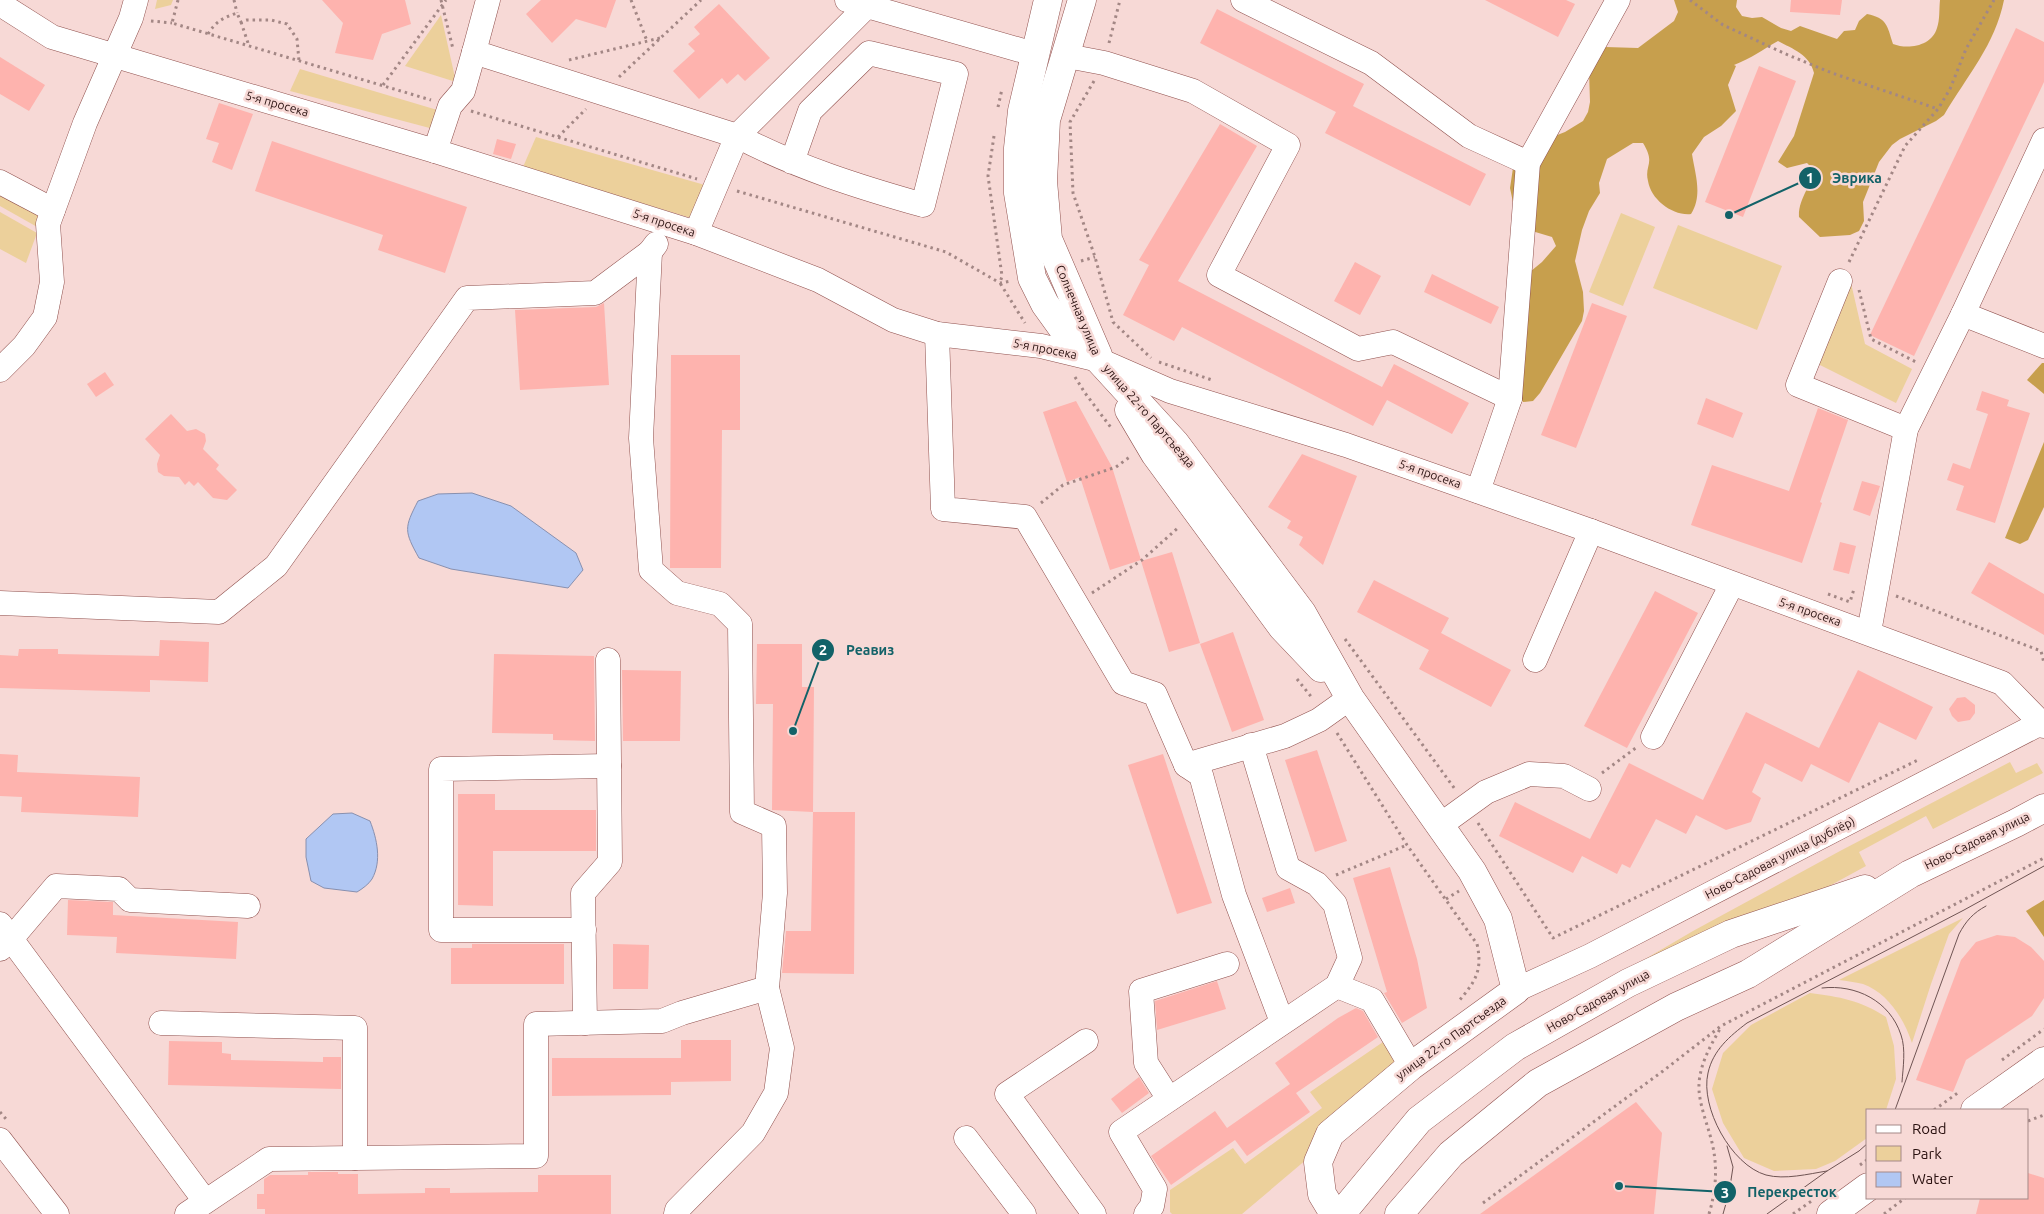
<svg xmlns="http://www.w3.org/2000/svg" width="2044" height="1214" font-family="Ubuntu,sans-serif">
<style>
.green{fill:#ecd09b}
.forest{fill:#c79f4d}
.water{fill:#b1c7f3;stroke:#8890af}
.building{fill:#feb3ae}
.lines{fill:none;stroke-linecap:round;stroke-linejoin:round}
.minor-casing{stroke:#90514e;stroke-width:25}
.major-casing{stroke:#90514e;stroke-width:29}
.path{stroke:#a38785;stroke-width:3;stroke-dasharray:2.5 4;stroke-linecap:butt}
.minor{stroke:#fff;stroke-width:24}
.major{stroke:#fff;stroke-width:28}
.tram{stroke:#6f5453;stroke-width:1}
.labels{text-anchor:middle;stroke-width:5;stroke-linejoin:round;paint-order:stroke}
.street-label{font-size:12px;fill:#2a1110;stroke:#f7d9d6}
.leader{fill:none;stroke:#126268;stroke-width:2}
.callout-dot{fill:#126268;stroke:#f7d9d6;stroke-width:2}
.mark-label{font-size:15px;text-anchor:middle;font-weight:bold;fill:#fff}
.callout-label{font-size:14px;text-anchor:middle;font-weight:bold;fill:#126268;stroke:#f7d9d6;stroke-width:5;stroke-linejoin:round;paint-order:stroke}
</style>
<rect width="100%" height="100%" fill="#f7d9d6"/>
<g class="green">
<path d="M157,0H173L171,5L155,9Z"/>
<path d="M441,15L456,82L405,66Z"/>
<path d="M300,69L444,112L441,131L290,91Z"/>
<path d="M536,137L712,187L691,218L523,167Z"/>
<path d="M0,183L44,209L39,228L0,206Z"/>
<path d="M0,212L37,233L26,263L0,249Z"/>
<path d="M1621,213L1655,227L1623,306L1589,292Z"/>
<path d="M1678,225L1782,266L1757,330L1653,288Z"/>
<path d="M1851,283L1865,344L1912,369L1896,403L1818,364Z"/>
<path d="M2010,762L2016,773L2037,763L2043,773L1933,829L1926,816L1859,852L1866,866L1613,1004L1635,965L1693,931L1840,851Z"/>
<path d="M1963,918L1949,934L1931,984L1912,1043C1904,1019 1888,993 1863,984C1855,982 1847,981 1839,980Z"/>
<path d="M1810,993C1840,997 1860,1000 1886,1017L1894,1046L1896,1079L1886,1110H1868L1867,1138L1835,1161L1816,1169L1774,1171L1744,1158L1723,1123L1712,1089L1723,1053L1751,1025Z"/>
<path d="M1383,1042L1404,1077L1242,1214H1172L1170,1212V1190L1233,1148L1245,1164L1322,1108L1310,1092Z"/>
</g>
<g class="forest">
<path d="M1674,0H1737L1736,7L1742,16L1752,18L1762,17L1781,28L1791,31L1800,26L1837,39L1844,31L1855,30L1859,21L1867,14C1887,18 1887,25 1893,44C1908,50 1932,46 1937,28C1940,20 1939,9 1940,0H2004C1995,45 1967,76 1944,115L1936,121L1900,139L1892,145L1879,162L1863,202L1864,221L1859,231L1850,235L1820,237L1799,217C1798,199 1811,187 1814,170L1807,163L1787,168L1778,162L1794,136L1814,73C1810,55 1793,49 1778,41C1762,50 1752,58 1734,65L1736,66L1728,85L1736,111L1721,126L1704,137L1692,154C1695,174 1703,195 1691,214C1673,216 1651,200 1648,181C1644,165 1656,164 1643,143H1633L1607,159L1599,183L1600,193L1589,211L1582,230L1575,261L1583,292L1584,311L1582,321L1540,393L1533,401L1523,402L1513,386L1525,276L1542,262L1556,246L1552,237L1532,231L1514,207L1510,188L1513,168L1534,144L1565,132L1583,121L1588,112L1590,102L1589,71L1605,47L1638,48L1674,21L1678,12Z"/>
<path d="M2042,363H2044V394L2027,380Z"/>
<path d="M2044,442V507L2028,540L2020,544L2005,538Z"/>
<path d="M2044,900V937L2026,911Z"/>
</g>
<g class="water">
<path d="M472,493L511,506L576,553L583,570L568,588L451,569L419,558C404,531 404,528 418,501L438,494Z"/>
<path d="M352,813L370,821C377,839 382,861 372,879C369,884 362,889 357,892L324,888L311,881L306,857V839L333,814Z"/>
</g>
<g class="building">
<path d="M322,0H405L411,24L382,34L373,60L335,53L343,23Z"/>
<path d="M541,0H616L606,28L576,19L552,43L526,14Z"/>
<path d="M1485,0H1566L1575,4L1558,37Z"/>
<path d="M1791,0H1842L1840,15L1790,12Z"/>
<path d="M719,4L770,58L745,81L738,74L727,84L722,78L699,99L673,71L695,51L688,44L700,34L694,27Z"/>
<path d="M1217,9L1364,84L1353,106L1486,174L1470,206L1325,133L1336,112L1200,43Z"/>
<path d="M2016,28L2044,42V82L1914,356L1870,335Z"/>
<path d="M0,57L45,85L29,111L0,94Z"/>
<path d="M1759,66L1796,81L1743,217L1705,202Z"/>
<path d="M219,103L253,114L232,170L212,162L219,143L206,139Z"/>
<path d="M1220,124L1257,146L1178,281L1382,387L1394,364L1469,403L1452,434L1387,400L1373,426L1182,327L1174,341L1123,315L1149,265L1139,260Z"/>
<path d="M497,139L516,144L511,159L493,154Z"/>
<path d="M272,141L467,207L445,273L378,250L383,235L255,191Z"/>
<path d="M1355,262L1381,276L1360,315L1334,301Z"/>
<path d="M1432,274L1499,307L1491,324L1424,292Z"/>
<path d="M604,303L609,385L520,390L515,310L596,307Z"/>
<path d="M1592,303L1627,316L1576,448L1541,435Z"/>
<path d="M671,355H740V430H722L721,568H670Z"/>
<path d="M105,372L114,385L96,397L87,384Z"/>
<path d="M1982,391L2009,400L2007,406L2030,413L1995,523L1956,510L1964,486L1947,480L1953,463L1970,469L1988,414L1976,410Z"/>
<path d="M1706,398L1743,413L1733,438L1697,424Z"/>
<path d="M1076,401L1112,467L1141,560L1110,570L1080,477L1067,482L1043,412Z"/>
<path d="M1818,408L1848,420L1820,502L1822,503L1802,563L1691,525L1712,465L1789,491Z"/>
<path d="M171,414L187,431L196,429L205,434L206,441L203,449L219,465L216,469L237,490L227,500L213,498L198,482L194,486L189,481L185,485L179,477L164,476L158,472L157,464L160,455L145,439Z"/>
<path d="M1302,454L1357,476L1323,565L1299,545L1303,537L1287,528L1291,521L1268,507Z"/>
<path d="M1862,481L1880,486L1870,516L1853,510Z"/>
<path d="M1840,542L1856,546L1849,574L1833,570Z"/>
<path d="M1172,552L1200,643L1169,652L1141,561Z"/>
<path d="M1989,562L2044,594V635L1971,593Z"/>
<path d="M1374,580L1449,618L1441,633L1511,670L1491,707L1419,669L1429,650L1357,612Z"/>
<path d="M1655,591L1698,613L1627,748L1584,726Z"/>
<path d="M1233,632L1264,720L1232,732L1200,644Z"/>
<path d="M160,640L209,642L208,682L150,680V692L0,688V655L18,656L19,649H58V654L159,656Z"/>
<path d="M757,644H802V687H814L813,812L772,810L773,704H756Z"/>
<path d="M494,654L594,656L595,741L553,740V734L492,733Z"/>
<path d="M622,670L681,671L680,741H623Z"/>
<path d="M1858,670L1933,707L1916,740L1879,722L1849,783L1811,764L1802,782L1765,763L1752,792L1761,798L1751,822L1726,830L1696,815L1686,834L1656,819L1630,868L1622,864L1617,874L1582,856L1573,873L1499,836L1515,802L1590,839L1629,763L1703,800L1746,712L1819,748Z"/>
<path d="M1965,697L1975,705V713L1970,720L1958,722L1952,716L1949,709L1957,698Z"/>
<path d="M1317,750L1347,841L1315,852L1285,760Z"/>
<path d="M0,754L18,755L17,772L140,777L138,817L21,812L22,797L0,796Z"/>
<path d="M1163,754L1212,903L1177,914L1128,765Z"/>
<path d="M458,794H495V810H596V851H493V906L458,905Z"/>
<path d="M813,812H855L854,974L782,973L786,931H811Z"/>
<path d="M1390,867L1417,959L1427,1008L1402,1023L1384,993L1387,992L1353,878Z"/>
<path d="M1290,888L1295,903L1267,912L1262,898Z"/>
<path d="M68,900L113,902V915L238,922L236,959L116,953L117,937L67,935Z"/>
<path d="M1997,935L2015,937L2031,947L2044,961V998L2032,1016L1966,1060L1953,1092L1916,1080L1961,960L1976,942Z"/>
<path d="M472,944H564V984H451V948H472Z"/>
<path d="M613,944L649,945L648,989H613Z"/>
<path d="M1217,981L1226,1009L1157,1030L1155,1001Z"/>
<path d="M1356,1008L1363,1011L1378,1037L1296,1093L1310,1112L1247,1156L1235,1140L1171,1185L1151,1156L1215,1111L1227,1128L1290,1084L1275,1063L1338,1018Z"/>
<path d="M681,1040H731V1081L671,1082V1095L552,1096V1058H681Z"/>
<path d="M169,1041L222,1042V1053L231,1054V1060L323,1062V1057H341V1089L168,1085Z"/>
<path d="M1139,1077L1149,1093L1122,1113L1111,1099Z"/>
<path d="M1636,1102L1662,1133L1654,1214H1480Z"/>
<path d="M308,1172H338V1174H358V1194L425,1193V1188H450V1193L538,1192V1175H611V1214H265V1209H257V1194H264V1179L270,1175H308Z"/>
<path d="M2028,1173L2044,1178V1214H1976L1980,1198H2028Z"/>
</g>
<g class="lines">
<g class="minor-casing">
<g id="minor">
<path d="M488,0L474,52L737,136L696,233"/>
<path d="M1243,0L1371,63L1469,136L1528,163"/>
<path d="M0,4L52,37L435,151L696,233L818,280L893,320L937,334L1041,346L1099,360L1170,391L1346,445L1591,531L2002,683L2044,726"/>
<path d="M867,6L1034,54"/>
<path d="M1067,56L1104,63L1193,91L1288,145L1219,275L1358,349L1393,342L1510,398"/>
<path d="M435,151L450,106L463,91L474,52"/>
<path d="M792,162L810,111L869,53L956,74L923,205C859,187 796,167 737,136L867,6L847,0"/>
<path d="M0,182L53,210"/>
<path d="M1840,281L1798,385L1906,429"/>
<path d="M1963,314L2044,346"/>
<path d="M937,334L943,509L1025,517L1123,683L1155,694L1186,765"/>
<path d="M0,370L24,346L45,317L52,282L48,224L85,123L131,18L136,0"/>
<path d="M1478,491L1510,398L1528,163L1618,0"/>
<path d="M0,603L219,612L276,566L467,298L595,293L650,252L656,244"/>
<path d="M1869,632L1906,429L1963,314L2044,140"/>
<path d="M1535,660L1591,531"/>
<path d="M1653,737L1732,584"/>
<path d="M1439,826L1486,792L1529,774L1564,776L1589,789"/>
<path d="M0,924L205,1201"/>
<path d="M584,930H441V769L609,766"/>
<path d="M0,949L11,939L56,886L119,889L130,900L248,906"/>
<path d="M1337,986L1372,1000L1411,1066"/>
<path d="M1516,990L1590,956L2041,723"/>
<path d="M1282,1022L1234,895L1201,775L1186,765L1285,736L1319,720L1350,698"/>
<path d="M161,1023L355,1028V1158"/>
<path d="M585,1023L583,893L610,862L608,660"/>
<path d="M1086,1041L1007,1094L1094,1214"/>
<path d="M1169,1099L1146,1063L1141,991L1227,964"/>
<path d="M966,1138L1024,1214"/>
<path d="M0,1140L57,1214"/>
<path d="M187,1214L269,1159L536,1156V1024L662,1021L682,1013L767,988L775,893L774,826L742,812L740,624L720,604L677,593L651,570L641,438L650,252"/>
<path d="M676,1214L677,1210L753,1133L776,1093L782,1048L767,988"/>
<path d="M1146,1214L1152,1206L1155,1189L1121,1132L1337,986L1350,958L1335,904L1317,884L1288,868L1251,745"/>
</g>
</g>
<g class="major-casing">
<g id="major">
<path d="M1048,0L1022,111L1018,148V193L1032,278L1045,304L1063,329L1099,360L1175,443L1302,613L1350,698L1472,871L1498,919L1516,990L1411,1066L1330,1134L1318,1162L1322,1194L1334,1214"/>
<path d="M1082,0L1046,120L1043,181L1048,239L1098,355"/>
<path d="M1129,410L1155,454L1282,627L1321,668"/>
<path d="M1975,1110L2044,1061"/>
<path d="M1341,1214L1419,1120L1515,1047L1628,983L1731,934L1865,889"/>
<path d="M1399,1214L1451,1154L1538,1083L1676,1007L1748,974L1910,874L2016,823L2044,808"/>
<path d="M1831,1214L1868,1187"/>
</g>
</g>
<g class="path">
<path d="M178,0L172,23L431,100"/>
<path d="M234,0L237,13"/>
<path d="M441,0L453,49"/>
<path d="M631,0L647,41"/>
<path d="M1690,0L1723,25L1788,55L1832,73L1938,109"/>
<path d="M151,21L172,23"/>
<path d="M241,22L249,46"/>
<path d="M208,34C215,22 224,17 237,13L241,22L247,20H271L287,24L297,39L299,61"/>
<path d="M1109,43L1120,0"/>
<path d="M569,60L660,38"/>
<path d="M619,77L701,0"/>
<path d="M1094,81L1070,122L1073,193L1095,257L1113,322L1151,358"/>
<path d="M383,85L446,0"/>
<path d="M998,107L1002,89"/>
<path d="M471,111L697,179"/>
<path d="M994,136L988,176L1002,276L1000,283L1025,323"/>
<path d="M558,137L586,109"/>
<path d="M737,191L946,252L1000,283L1011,281"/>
<path d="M1081,261L1095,257"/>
<path d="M1849,262L1905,146L1938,109L1950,89L1966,49L1994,0"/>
<path d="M1859,290L1871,339L1916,362"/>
<path d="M1159,362L1212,380"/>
<path d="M1075,377L1085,393L1112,429"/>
<path d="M1041,503L1063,485L1116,467L1131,456"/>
<path d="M1092,593L1142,560L1179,527"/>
<path d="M1828,594L1850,602L1854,589"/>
<path d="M1896,596L2041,651L2044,663"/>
<path d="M1345,639L1455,789"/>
<path d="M1297,679L1313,699"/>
<path d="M1337,733L1407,845L1477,944C1483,971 1475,982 1458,1002"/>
<path d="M1602,773L1637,747"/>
<path d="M1478,823L1553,938L1920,759"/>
<path d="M1336,875L1407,845"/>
<path d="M1446,899L1459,891"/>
<path d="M2002,1060L2044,1029"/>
<path d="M1934,1110L1959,1092"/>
<path d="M0,1112L6,1119"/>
<path d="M2028,1121L2044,1115"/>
<path d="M1860,1165L1868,1159"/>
<path d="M1483,1203L1663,1071L1721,1026L2044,858"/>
<path d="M1709,1214C1717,1187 1718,1162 1710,1135C1706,1121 1700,1105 1699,1090C1698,1068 1709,1048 1720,1029"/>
<path d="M1793,1214L1813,1200"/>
<path d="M1884,1214L1905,1198"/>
</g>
<use href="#minor" class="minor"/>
<use href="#major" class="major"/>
<g class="tram">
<path d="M1822,988C1856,984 1890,1001 1901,1035C1906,1049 1903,1068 1902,1082"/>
<path d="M1895,1110L1959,934C1966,921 1973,913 1986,906"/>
<path d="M1827,1171C1808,1174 1785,1180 1766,1175C1731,1165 1700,1107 1708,1073C1713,1050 1730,1036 1747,1023L1964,910L2044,866"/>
<path d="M1723,1214L1729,1193L1733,1167L1727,1146"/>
<path d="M1767,1214L1827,1171L1859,1151L1868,1143"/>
</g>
</g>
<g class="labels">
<g class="street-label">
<text transform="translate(277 104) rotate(16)" y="4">5-я просека</text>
<text transform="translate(664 223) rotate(18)" y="4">5-я просека</text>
<text transform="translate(1078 310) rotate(67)" y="4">Солнечная улица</text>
<text transform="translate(1045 349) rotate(11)" y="4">5-я просека</text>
<text transform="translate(1149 416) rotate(49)" y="4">улица 22-го Партсъезда</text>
<text transform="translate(1430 474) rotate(19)" y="4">5-я просека</text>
<text transform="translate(1810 612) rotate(19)" y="4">5-я просека</text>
<text transform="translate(1977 841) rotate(-26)" y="4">Ново-Садовая улица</text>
<text transform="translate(1780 858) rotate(-27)" y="4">Ново-Садовая улица (дублёр)</text>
<text transform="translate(1598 1001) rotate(-29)" y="4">Ново-Садовая улица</text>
<text transform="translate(1451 1038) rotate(-36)" y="4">улица 22-го Партсъезда</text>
</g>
</g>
<path class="leader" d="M1729 215L1810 178M793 731L823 650M1619 1186L1725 1192"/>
<g class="callout-dot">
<circle cx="1729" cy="215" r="5"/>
<circle cx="793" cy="731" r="5"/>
<circle cx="1619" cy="1186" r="5"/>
<circle cx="1810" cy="178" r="12"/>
<circle cx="823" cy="650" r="12"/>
<circle cx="1725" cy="1192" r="12"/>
</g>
<g class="mark-label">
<text x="1810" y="183">1</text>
<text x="823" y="655">2</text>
<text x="1725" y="1198">3</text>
</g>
<g class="callout-label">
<text x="1857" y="183">Эврика</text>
<text x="870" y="655">Реавиз</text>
<text x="1792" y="1197">Перекресток</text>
</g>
<rect x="1866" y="1109" width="162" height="90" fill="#f7d9d6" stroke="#a58987"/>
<rect x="1876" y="1125" width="25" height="8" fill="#ffffff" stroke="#a58987"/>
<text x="1912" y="1134" font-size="15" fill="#2a1110">Road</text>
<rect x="1876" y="1146" width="25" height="15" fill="#ecd09b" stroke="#a58987"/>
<text x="1912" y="1159" font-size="15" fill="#2a1110">Park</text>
<rect x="1876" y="1172" width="25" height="15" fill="#b1c7f3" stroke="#a58987"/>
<text x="1912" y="1184" font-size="15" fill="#2a1110">Water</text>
</svg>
